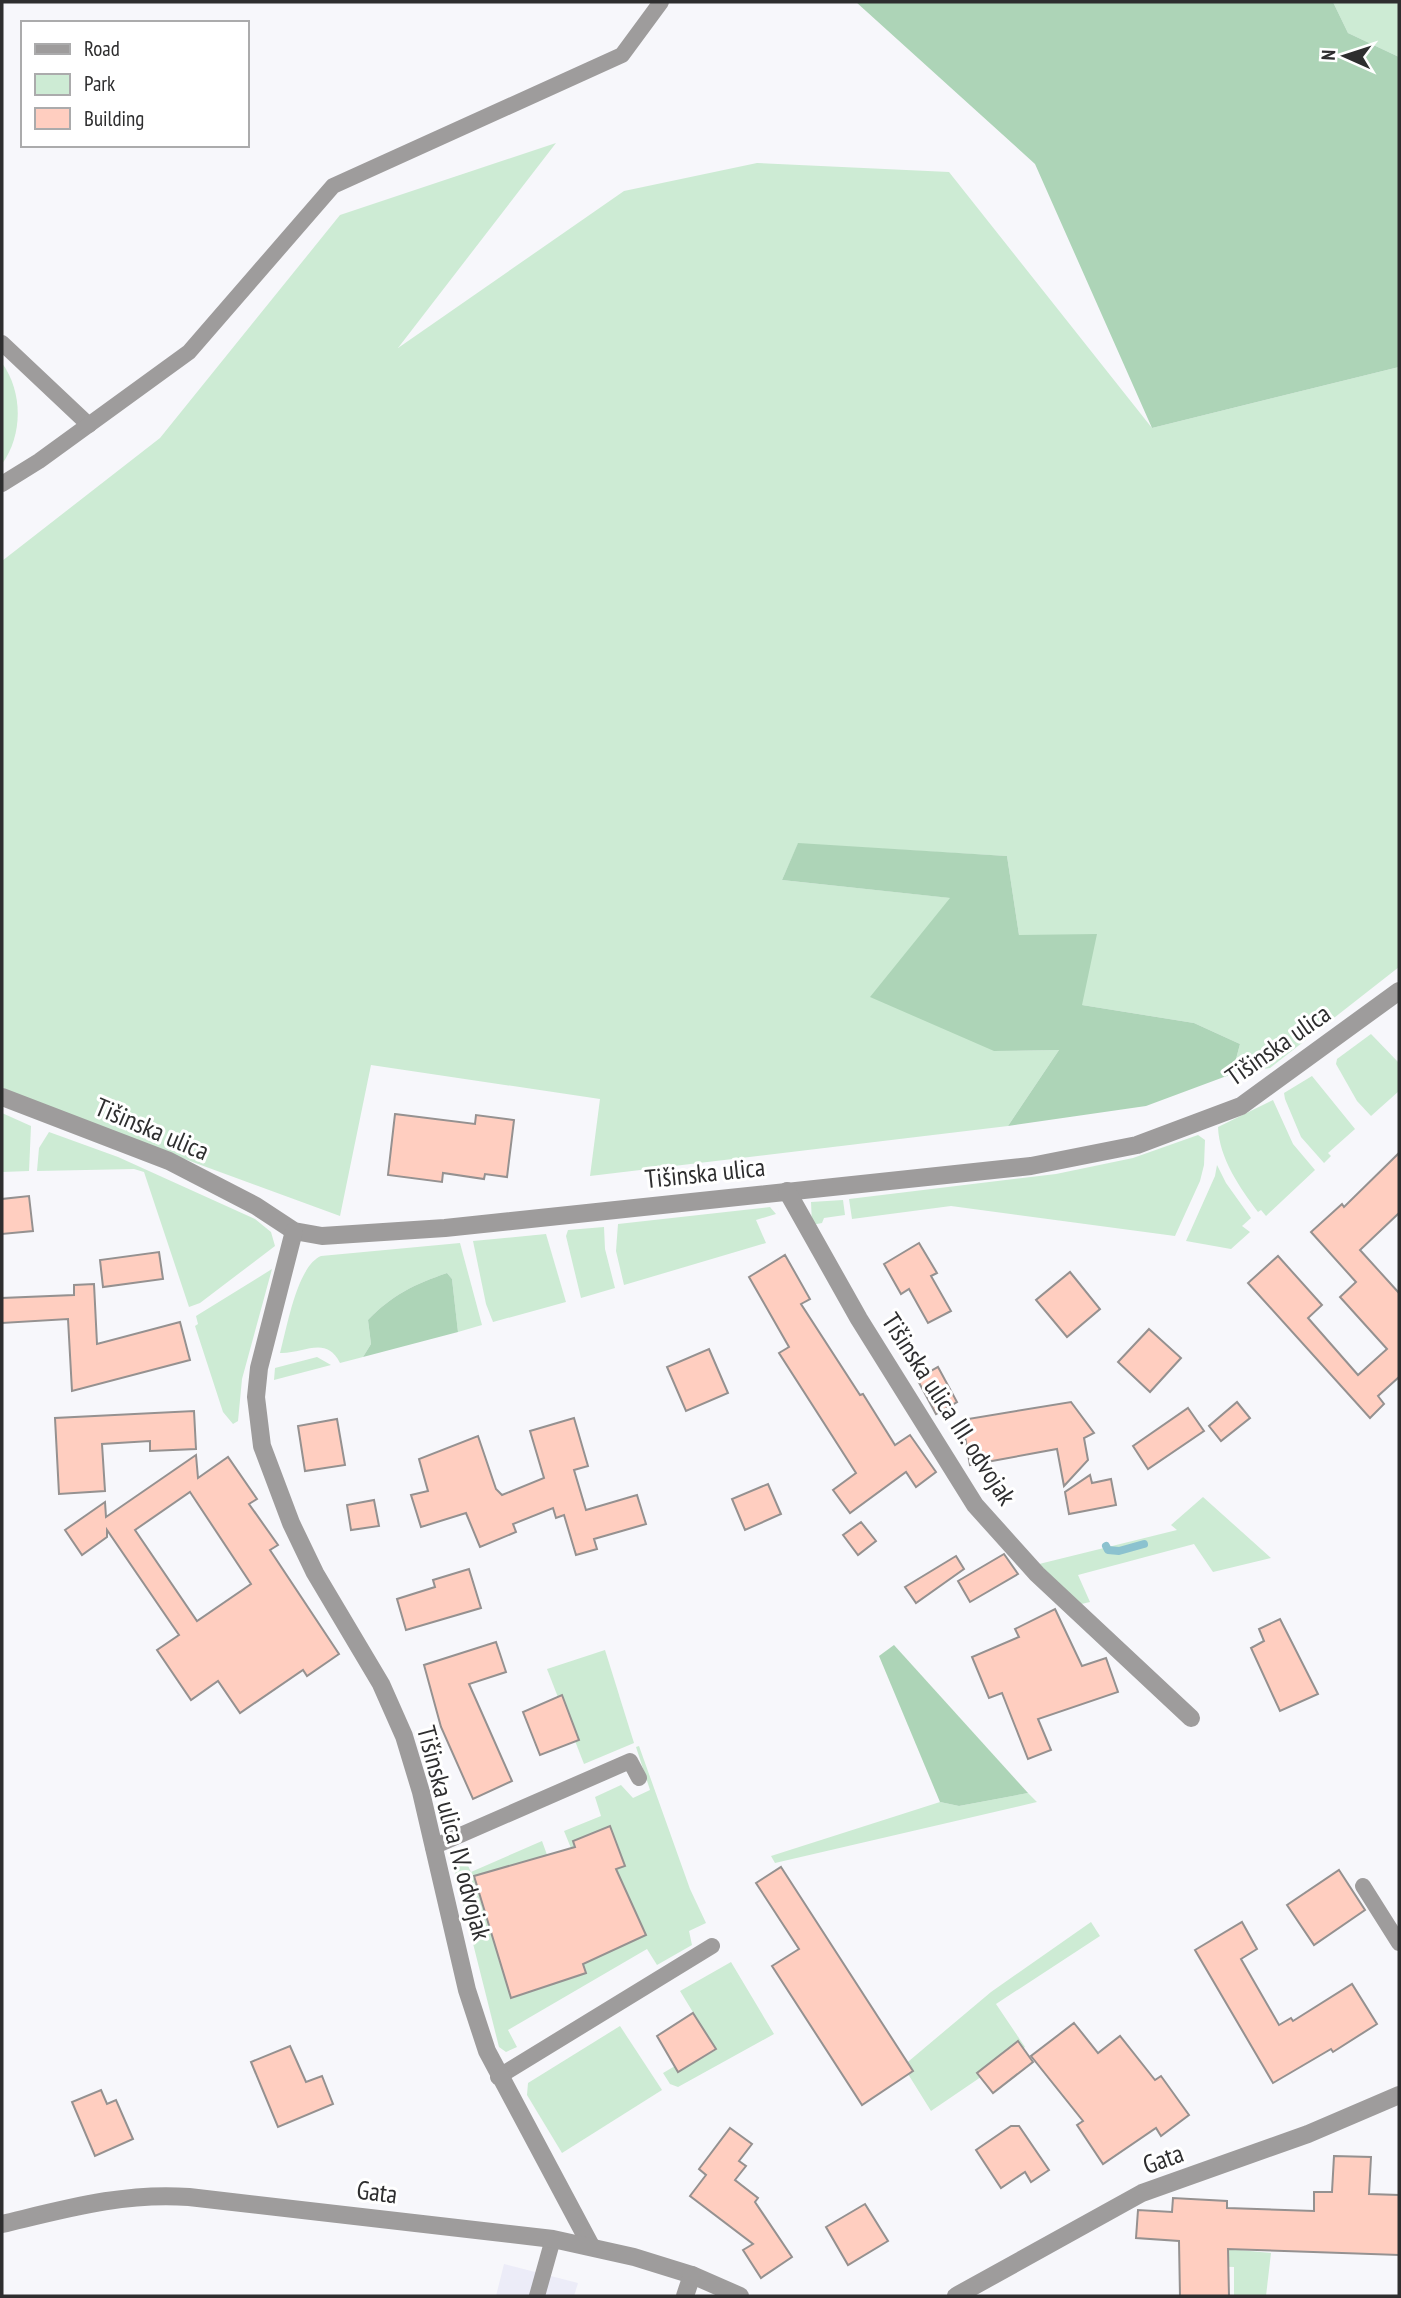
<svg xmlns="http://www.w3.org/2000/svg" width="1401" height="2298" font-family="'PT Sans Narrow',sans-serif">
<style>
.built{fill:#ececf8}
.green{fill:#cdebd4;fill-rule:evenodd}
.forest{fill:#add4b7}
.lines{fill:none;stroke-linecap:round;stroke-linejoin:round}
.stream{stroke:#8cc2cf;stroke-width:8}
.building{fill:#ffcec0;stroke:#959190;stroke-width:2;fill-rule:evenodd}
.service{stroke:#9e9c9c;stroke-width:16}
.minor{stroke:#9e9c9c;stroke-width:18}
.labels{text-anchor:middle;stroke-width:6;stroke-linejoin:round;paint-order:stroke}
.street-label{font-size:26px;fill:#2e2e2f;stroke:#fff}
</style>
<rect width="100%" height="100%" fill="#f7f7fb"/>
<path class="built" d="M504,2264L578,2283L574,2296H496Z"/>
<g class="green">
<path d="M1333,2H1399V57L1348,33Z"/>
<path d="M556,143L398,348L624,191L757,163L949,172L1152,428L1399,367V967L1270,1068L1232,1074L1240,1044L1194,1023L1082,1005L1019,935L1007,856L798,844L782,880L951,898L994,1051L1059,1050L1008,1126L590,1176L600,1099L371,1065L340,1216L2,1092V561L160,438L340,215Z"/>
<path d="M2,363C23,392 23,435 2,464Z"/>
<path d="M1371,1034L1399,1063V1091L1371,1116L1357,1101L1336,1064L1337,1059Z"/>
<path d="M1312,1076L1355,1129L1328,1153L1331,1156L1324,1163L1301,1137L1285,1099L1284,1093Z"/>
<path d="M1273,1100L1293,1144L1315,1170L1266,1216L1261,1210L1258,1212C1240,1188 1219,1158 1218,1127Z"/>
<path d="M2,1113L31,1126L29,1171L2,1172Z"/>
<path d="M49,1132L118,1157L255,1219L271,1232L275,1246L200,1303L189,1307L144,1172L134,1169L37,1171L39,1148Z"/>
<path d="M1198,1135L1205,1140L1204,1165L1200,1181L1175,1236L951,1206L852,1219L849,1199L1056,1174L1133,1158Z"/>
<path d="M1217,1165L1226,1183L1251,1218L1242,1226L1250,1232L1231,1249L1186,1241L1215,1176Z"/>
<path d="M843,1200L845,1215L824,1218L822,1223L812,1225L811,1202Z"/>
<path d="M770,1207L776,1214L756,1220L766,1243L624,1285L616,1251L618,1224Z"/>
<path d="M604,1227L605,1249L615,1288L581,1298L566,1236L568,1230Z"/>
<path d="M546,1234L566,1302L493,1322L486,1304L473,1241Z"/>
<path d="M460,1243L482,1325L458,1332L452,1279L447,1273C415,1284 392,1295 368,1320L371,1344L363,1357L340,1363C326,1335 304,1354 280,1353C287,1328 297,1266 321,1256Z"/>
<path d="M272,1269L242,1379L238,1421L233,1424L223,1412L195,1326L198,1324L196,1316Z"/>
<path d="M317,1357L331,1365L274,1380L275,1368Z"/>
<path d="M1203,1497L1271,1558L1213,1572L1194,1544L1078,1575L1090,1602L1077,1605L1035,1565L1177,1530L1171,1525Z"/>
<path d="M605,1650L634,1743L584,1764L547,1669Z"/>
<path d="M639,1746L690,1889L706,1923L689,1931L692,1945L657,1965L647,1949L508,2030L517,2047L506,2052L499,2047L452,1860L463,1855L471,1872L542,1841L550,1863L573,1853L564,1831L601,1816L595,1797L621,1785L633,1798L650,1790L636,1747ZM573,1842L624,1866L587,1880ZM474,1876L558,1902L487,1922ZM628,1896L646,1935L609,1952ZM572,1933L586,1973L512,1998L498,1958Z"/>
<path d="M1028,1793L1037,1802L775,1863L771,1856L940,1802L959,1806Z"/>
<path d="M1091,1922L1100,1936L996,2004L1025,2047L931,2111L903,2066L991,1992Z"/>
<path d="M731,1962L774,2034L678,2087L670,2084L663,2073L675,2066L679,2071L716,2050L680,1991Z"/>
<path d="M620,2026L662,2090L562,2153L527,2095L528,2083Z"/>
<path d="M1208,2247L1271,2253L1266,2296H1234V2267L1208,2266Z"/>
</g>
<g class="forest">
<path d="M856,2H1333L1348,33L1399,57V367L1152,428L1035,164Z"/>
<path d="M798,843L1007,856L1019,935L1097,934L1082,1005L1194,1023L1240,1044L1232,1074L1146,1106L1008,1126L1059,1050L994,1051L870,997L950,898L782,880Z"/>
<path d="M447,1273L452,1279L458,1332L363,1357L371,1344L368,1320C392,1295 415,1284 447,1273Z"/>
<path d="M894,1645L1028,1793L959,1806L940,1802L879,1656Z"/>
</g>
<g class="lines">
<path class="stream" d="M1106,1546L1108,1550L1119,1551L1144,1544"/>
</g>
<g class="building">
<path d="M395,1114L475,1124L476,1115L514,1120L507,1177L485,1174L484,1179L443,1173L442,1182L388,1175Z"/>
<path d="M1399,1153V1213L1360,1250L1399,1293V1377L1378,1396L1384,1404L1370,1418L1248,1283L1278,1256L1322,1305L1308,1318L1358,1375L1387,1349L1340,1297L1356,1282L1311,1232L1342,1204L1344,1207Z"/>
<path d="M29,1196L33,1231L2,1234V1199Z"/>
<path d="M919,1243L937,1273L931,1276L951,1311L928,1323L909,1289L901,1294L884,1264Z"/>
<path d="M159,1252L163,1279L103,1287L100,1260Z"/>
<path d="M785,1255L810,1299L801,1304L860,1395L863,1394L895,1445L910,1435L936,1472L916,1487L906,1472L850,1513L833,1490L856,1473L779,1353L789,1347L749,1277Z"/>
<path d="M1070,1272L1100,1309L1067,1337L1036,1300Z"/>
<path d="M94,1284L97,1344L180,1322L190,1360L72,1391L68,1319L2,1323V1298L74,1295V1285Z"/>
<path d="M1149,1329L1181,1358L1150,1392L1118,1362Z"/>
<path d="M709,1349L728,1393L686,1411L667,1367Z"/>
<path d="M938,1367L957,1402L936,1414L917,1379Z"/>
<path d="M1071,1402L1094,1433L1084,1438L1088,1460L1064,1486L1057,1449L970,1465L962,1420Z"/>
<path d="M1237,1402L1250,1418L1221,1441L1209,1426Z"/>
<path d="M1188,1408L1204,1431L1148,1469L1133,1446Z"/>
<path d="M194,1411L196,1449L150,1451V1441L102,1444L105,1491L59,1494L55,1418Z"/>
<path d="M574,1418L588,1466L574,1470L586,1510L637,1495L646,1524L594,1539L597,1549L576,1555L564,1515L556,1518L553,1508L513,1524L516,1532L480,1547L466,1513L421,1527L411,1495L428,1491L419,1459L478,1436L496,1489L502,1495L544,1478L530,1431Z"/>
<path d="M337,1419L345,1465L305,1471L298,1426Z"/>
<path d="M196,1455L198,1478L228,1457L257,1499L249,1504L278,1545L270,1550L339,1654L307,1676L303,1670L240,1713L218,1681L191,1700L157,1650L179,1635L107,1530V1537L82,1555L65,1530L105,1502L106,1517ZM190,1492L251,1584L197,1621L135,1530Z"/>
<path d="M1090,1475L1092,1483L1111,1479L1116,1505L1069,1514L1065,1492Z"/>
<path d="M768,1484L781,1514L745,1530L732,1499Z"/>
<path d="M374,1500L379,1526L351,1530L347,1505Z"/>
<path d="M861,1522L876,1541L858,1555L843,1535Z"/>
<path d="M1004,1554L1018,1574L970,1602L958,1581Z"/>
<path d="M956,1556L964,1569L916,1603L905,1587Z"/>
<path d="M469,1569L481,1608L406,1630L397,1599L435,1587L433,1580Z"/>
<path d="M1055,1609L1082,1666L1106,1658L1118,1692L1038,1719L1051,1750L1028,1759L1002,1693L989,1698L972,1657L1019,1637L1015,1629Z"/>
<path d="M1280,1619L1318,1694L1280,1711L1251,1648L1264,1641L1259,1629Z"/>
<path d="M496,1642L506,1672L469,1684L512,1781L473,1799L441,1727L424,1665Z"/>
<path d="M562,1695L579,1740L540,1755L523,1712Z"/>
<path d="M610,1826L625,1866L616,1869L646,1935L583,1964L586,1973L511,1998L474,1876L575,1847L573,1841Z"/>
<path d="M781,1867L913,2071L862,2105L772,1966L799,1949L756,1883Z"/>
<path d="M1339,1870L1365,1910L1314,1945L1287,1905Z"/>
<path d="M1242,1922L1257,1949L1241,1959L1279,2025L1291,2018L1293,2021L1352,1984L1377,2024L1333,2052L1331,2049L1273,2083L1195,1950Z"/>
<path d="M693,2013L716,2049L678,2072L657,2036Z"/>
<path d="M1074,2023L1098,2053L1120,2036L1155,2080L1161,2076L1189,2115L1161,2136L1156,2128L1103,2164L1077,2125L1083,2121L1031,2056Z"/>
<path d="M1018,2041L1033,2062L993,2093L977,2073Z"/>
<path d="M290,2046L306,2082L322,2076L333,2104L278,2127L251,2062Z"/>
<path d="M101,2090L107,2104L116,2100L133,2139L95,2156L72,2102Z"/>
<path d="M1011,2126H1019L1049,2170L1031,2182L1025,2172L1001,2188L976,2150Z"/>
<path d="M730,2128L752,2144L739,2161L746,2166L735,2180L758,2198L755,2202L792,2257L761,2278L743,2250L753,2244L690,2196L706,2175L699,2169Z"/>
<path d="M1334,2156L1371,2157L1369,2194L1399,2195V2255L1228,2249L1229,2296H1180L1179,2241L1136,2238L1138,2210L1172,2212L1173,2198L1227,2201V2208L1314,2211V2192H1332Z"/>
<path d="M865,2204L888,2241L848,2265L826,2227Z"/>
</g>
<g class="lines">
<g class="service">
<path d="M2,343L89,425"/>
<path d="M2,484L39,461L189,352L333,186L622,55L661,2"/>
<path d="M433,1847L630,1761L639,1778"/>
<path d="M1363,1886L1399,1943"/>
<path d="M498,2077L712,1946"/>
<path d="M537,2296L553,2239"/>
</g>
<g class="minor">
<path d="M2,1097L169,1161L256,1206L294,1231L322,1236L445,1228L1031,1166L1137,1145L1241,1106L1399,991"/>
<path d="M787,1191L859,1319L975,1505L1037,1574L1191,1718"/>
<path d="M294,1231L259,1368L256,1397L262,1446L291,1523L315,1573L381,1684L404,1736L421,1792L467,1990L487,2051L591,2246"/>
<path d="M2,2224C65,2209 124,2192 189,2197L553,2239L634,2257L692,2275L740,2296"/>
<path d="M685,2296L692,2275"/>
<path d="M956,2296L1142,2193L1308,2134L1399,2095"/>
</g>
</g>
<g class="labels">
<g class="street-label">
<text transform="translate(1278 1045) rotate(-35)" y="9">Tišinska ulica</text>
<text transform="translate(152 1129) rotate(23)" y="9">Tišinska ulica</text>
<text transform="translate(705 1173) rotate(-6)" y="9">Tišinska ulica</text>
<text transform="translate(949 1409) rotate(57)" y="9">Tišinska ulica III. odvojak</text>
<text transform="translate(454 1833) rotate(75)" y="9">Tišinska ulica IV. odvojak</text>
<text transform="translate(1163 2159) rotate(-20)" y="9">Gata</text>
<text transform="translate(377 2192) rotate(7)" y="9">Gata</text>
</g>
</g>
<rect width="1401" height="2298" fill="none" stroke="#2e2e2f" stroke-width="7"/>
<rect x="21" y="21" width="228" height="126" fill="#ffffff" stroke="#ababac" stroke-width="2"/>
<rect x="35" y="44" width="35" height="10" fill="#9e9c9c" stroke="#ababac" stroke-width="2"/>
<text x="84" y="56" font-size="21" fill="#2e2e2f">Road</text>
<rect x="35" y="74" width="35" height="21" fill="#cdebd4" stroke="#ababac" stroke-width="2"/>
<text x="84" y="91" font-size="21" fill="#2e2e2f">Park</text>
<rect x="35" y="108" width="35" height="21" fill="#ffcec0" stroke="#ababac" stroke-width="2"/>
<text x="84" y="126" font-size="21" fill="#2e2e2f">Building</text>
<g transform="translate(1345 56) rotate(273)" stroke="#ffffff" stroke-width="5" paint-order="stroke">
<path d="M0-5L12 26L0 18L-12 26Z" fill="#2e2e2f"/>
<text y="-10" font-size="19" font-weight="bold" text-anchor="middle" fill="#2e2e2f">N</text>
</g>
</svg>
